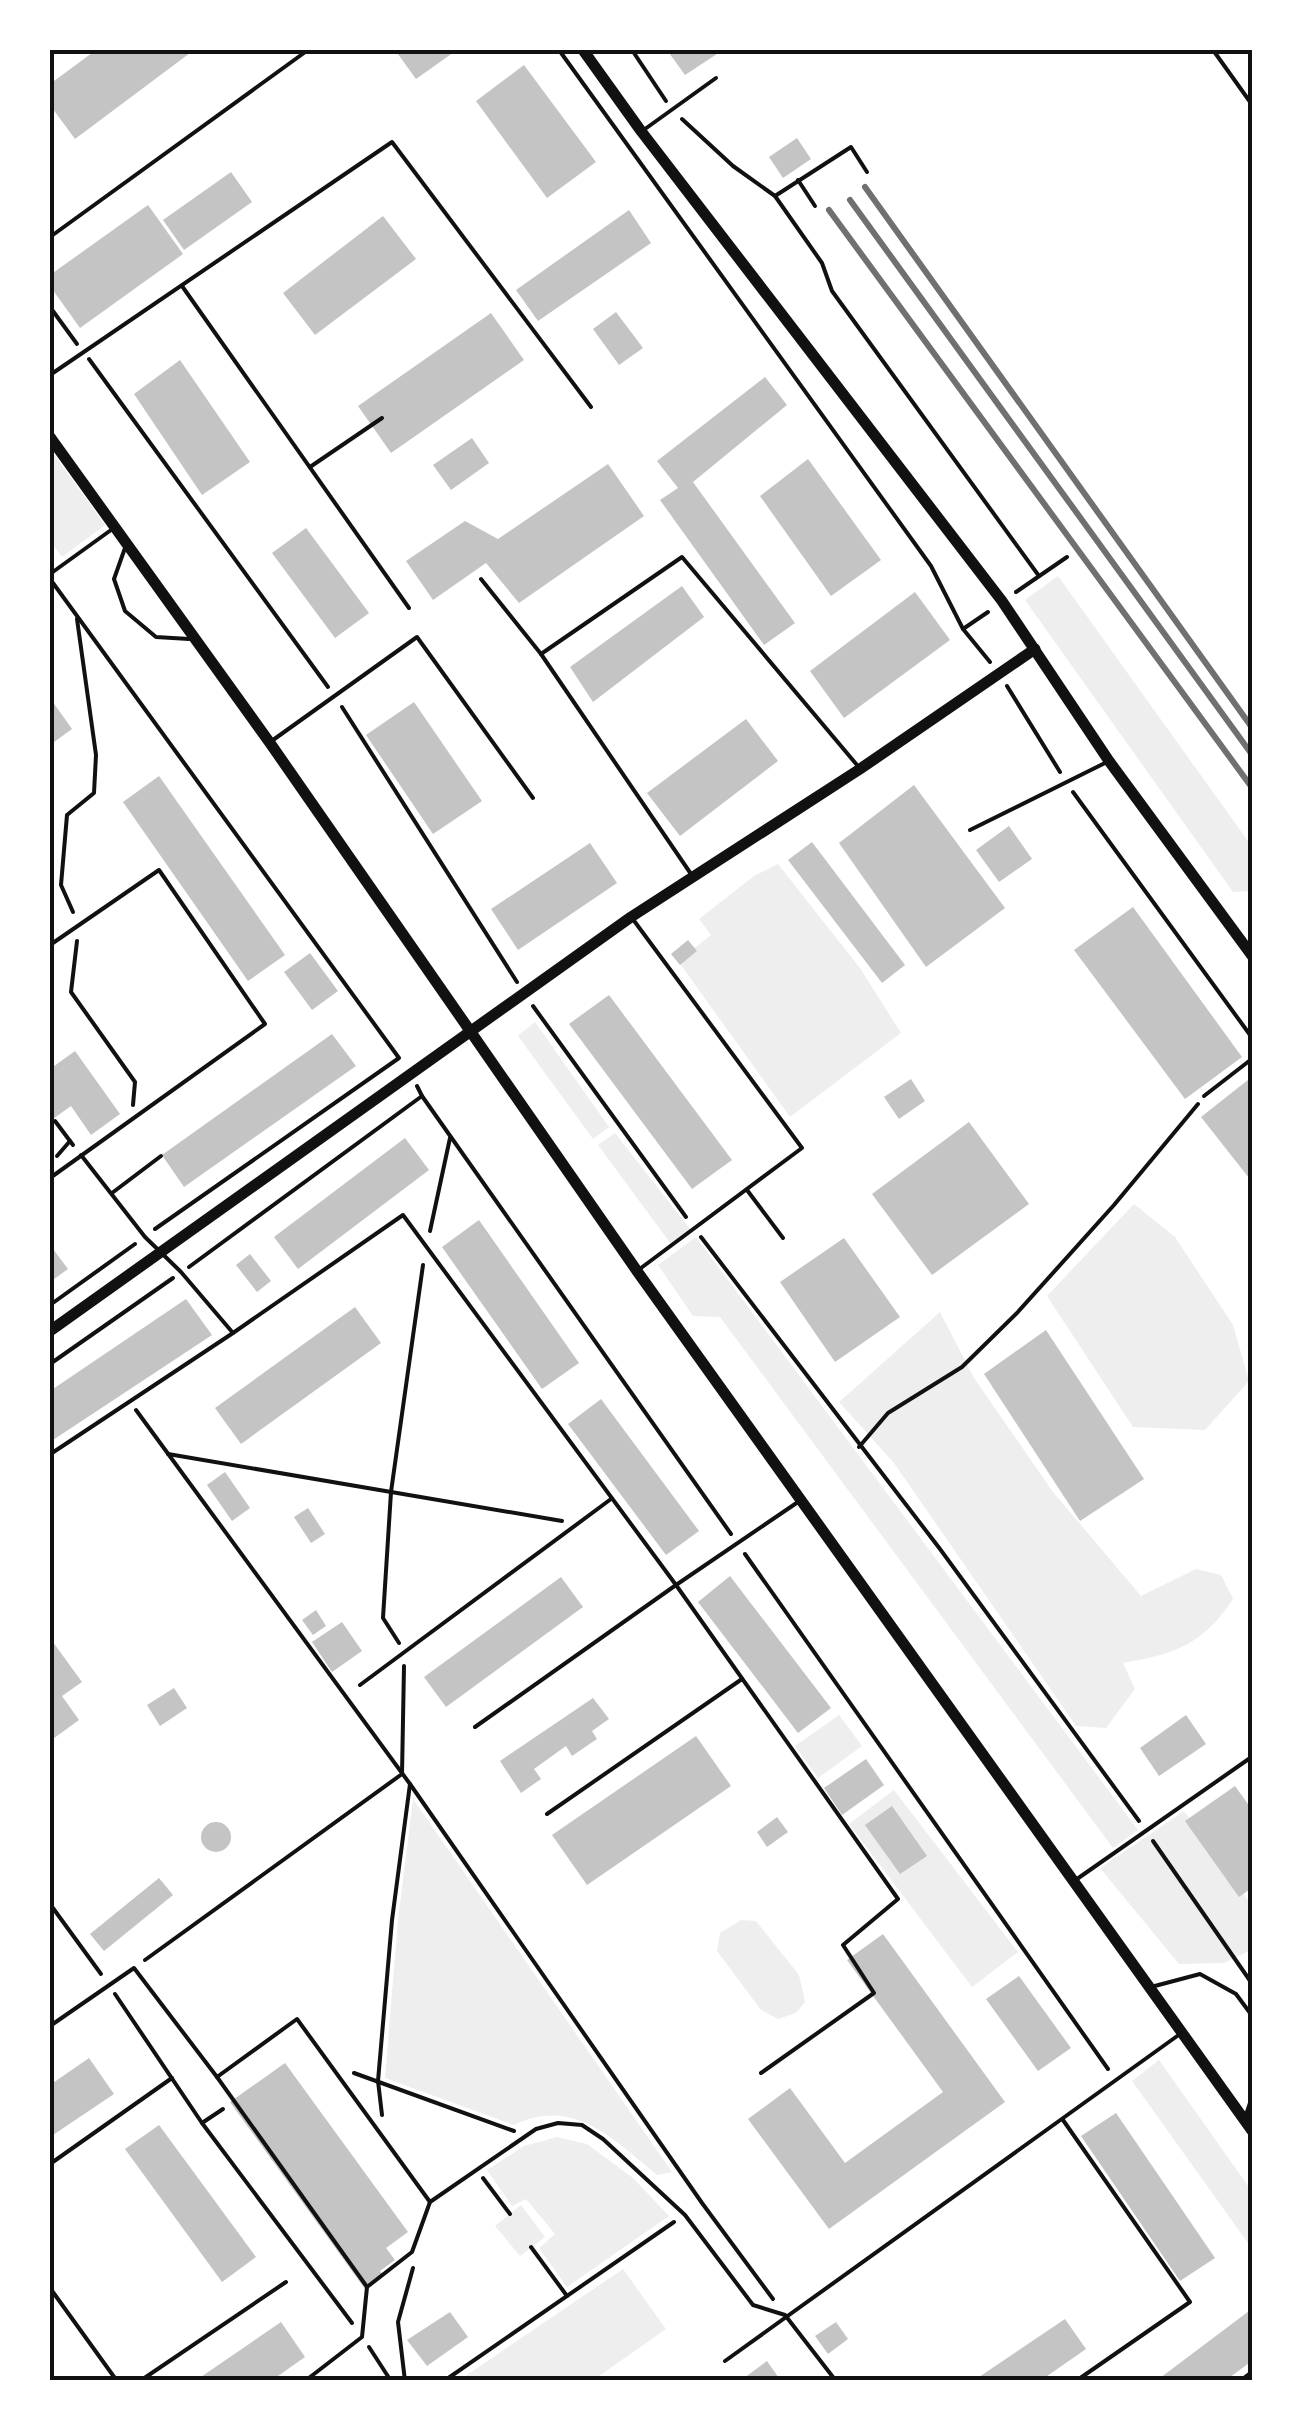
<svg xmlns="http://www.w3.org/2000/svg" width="1303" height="2431" font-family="'Work Sans',sans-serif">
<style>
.green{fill:#eee}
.building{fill:#c4c4c4}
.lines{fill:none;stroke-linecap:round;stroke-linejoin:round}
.path{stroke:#111;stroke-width:4}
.service{stroke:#111;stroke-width:4}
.tertiary{stroke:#111;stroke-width:11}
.rail{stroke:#707070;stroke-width:6}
.neatline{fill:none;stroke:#111;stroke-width:4}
</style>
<rect width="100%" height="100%" fill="#fff"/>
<g class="green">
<path d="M50,449L105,525L62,557L50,541Z"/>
<path d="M1058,576L1253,848V891L1233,892L1025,600Z"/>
<path d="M778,864L860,968L901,1033L790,1117L678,961L711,935L699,919L754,876Z"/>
<path d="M535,1022L609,1127L593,1139L518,1036Z"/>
<path d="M615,1133L690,1229L671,1244L598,1145Z"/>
<path d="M1134,1204L1175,1237L1233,1325L1249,1381L1205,1430L1133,1427L1047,1296Z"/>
<path d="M696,1237L1138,1830L1113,1848L720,1317L693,1316L658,1265Z"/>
<path d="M940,1312L974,1378L1053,1492L1141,1596L1196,1569L1221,1575L1233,1599C1203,1645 1174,1654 1123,1663L1135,1689L1106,1728L1076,1726L894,1463L839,1402Z"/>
<path d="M839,1715L862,1746L818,1778L795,1746Z"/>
<path d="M894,1790L1018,1952L972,1987L849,1824Z"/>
<path d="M413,1799L672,2172L657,2175C614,2140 574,2096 514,2125L385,2078L398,1920Z"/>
<path d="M1184,1811L1253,1907V1949L1224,1963L1179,1964L1100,1868Z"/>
<path d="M741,1920L756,1921L799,1975L805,2002L796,2013L778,2019L761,2010L717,1951L720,1933Z"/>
<path d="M1159,2060L1253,2193V2250L1132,2081Z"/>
<path d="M557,2137L587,2144L633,2178L669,2216L567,2287L539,2248L555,2234L526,2199L512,2206L487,2170L524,2146Z"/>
<path d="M521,2205L545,2237L520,2256L495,2226Z"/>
<path d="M623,2269L666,2329L592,2381H458Z"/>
</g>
<g class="building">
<path d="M96,50H194L75,139L50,105V84Z"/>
<path d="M395,50H457L416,79Z"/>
<path d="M667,50H723L685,75Z"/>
<path d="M524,65L596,162L547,198L476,101Z"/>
<path d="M797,138L811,159L783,178L769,157Z"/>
<path d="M231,172L252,202L184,250L163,220Z"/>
<path d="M148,205L183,254L80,328L50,286V275Z"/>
<path d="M629,210L651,243L538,321L516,290Z"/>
<path d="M383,216L416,259L315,335L283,293Z"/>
<path d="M616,312L643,348L619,365L593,329Z"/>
<path d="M491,313L524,360L391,453L358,406Z"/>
<path d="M180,360L250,462L202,495L134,394Z"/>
<path d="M765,377L787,405L693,482L795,623L764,645L660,500L678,488L657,461Z"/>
<path d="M472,438L489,463L451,490L433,465Z"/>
<path d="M808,459L881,560L831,596L760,496Z"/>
<path d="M608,464L644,516L519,603L486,563L433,600L406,561L465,521L498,539Z"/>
<path d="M306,528L369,613L335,638L272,553Z"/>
<path d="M682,586L704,617L593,702L570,667Z"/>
<path d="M915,592L950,640L844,718L810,671Z"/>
<path d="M50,698L72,729L50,745Z"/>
<path d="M414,702L482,801L433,834L366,735Z"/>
<path d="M746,719L778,761L680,836L647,793Z"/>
<path d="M159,776L285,955L248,981L123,802Z"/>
<path d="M914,785L1005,908L926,967L839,843Z"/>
<path d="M1009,826L1032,859L999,882L976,850Z"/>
<path d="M812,842L905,965L882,983L788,860Z"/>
<path d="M590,843L617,883L518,950L491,909Z"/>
<path d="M1133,907L1242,1057L1185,1099L1074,950Z"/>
<path d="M688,940L697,951L680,965L671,954Z"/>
<path d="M310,953L338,991L312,1010L284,972Z"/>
<path d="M609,995L732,1160L692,1189L569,1024Z"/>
<path d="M332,1034L356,1066L184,1187L162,1155Z"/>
<path d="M75,1051L120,1114L91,1135L71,1106L50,1121V1069Z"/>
<path d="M1253,1076V1183L1201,1117Z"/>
<path d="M911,1079L925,1101L899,1119L884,1097Z"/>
<path d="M969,1122L1029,1204L932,1275L872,1194Z"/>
<path d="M405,1138L429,1170L298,1269L274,1237Z"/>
<path d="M479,1220L579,1363L542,1389L442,1247Z"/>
<path d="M844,1238L900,1317L835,1362L780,1282Z"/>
<path d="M50,1245L68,1269L50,1282Z"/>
<path d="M250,1254L271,1281L257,1292L236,1265Z"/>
<path d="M186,1299L212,1335L53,1440L50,1436V1391Z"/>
<path d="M355,1307L381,1343L241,1444L215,1408Z"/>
<path d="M1046,1330L1144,1479L1080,1521L984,1374Z"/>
<path d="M601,1399L699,1531L666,1555L568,1424Z"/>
<path d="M225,1472L250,1508L232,1521L207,1485Z"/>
<path d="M308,1508L325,1534L311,1543L294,1517Z"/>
<path d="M730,1576L831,1708L798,1733L698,1602Z"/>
<path d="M561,1577L583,1607L446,1707L424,1677Z"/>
<path d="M316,1610L326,1626L313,1635L302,1620Z"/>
<path d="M342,1622L362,1651L332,1672L312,1642Z"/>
<path d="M50,1638L82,1682L62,1696L79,1720L50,1741Z"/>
<path d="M174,1688L187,1708L160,1726L147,1705Z"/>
<path d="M593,1698L609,1719L592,1731L597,1739L572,1756L566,1746L534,1769L541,1779L521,1793L500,1761Z"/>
<path d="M1186,1715L1206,1744L1159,1776L1140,1748Z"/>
<path d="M696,1736L731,1786L587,1885L552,1835Z"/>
<path d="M866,1759L884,1785L842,1815L824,1788Z"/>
<path d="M1235,1786L1253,1811V1887L1239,1897L1185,1821Z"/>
<path d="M892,1806L927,1856L900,1874L865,1825Z"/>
<path d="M777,1817L788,1832L767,1847L757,1832Z"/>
<circle cx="216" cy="1837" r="15"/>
<path d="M159,1878L173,1895L104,1951L90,1934Z"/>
<path d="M883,1934L1005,2102L829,2229L748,2119L790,2088L845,2163L943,2092L847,1960Z"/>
<path d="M1019,1976L1071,2048L1038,2071L986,1999Z"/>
<path d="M89,2058L114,2094L50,2137V2085Z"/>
<path d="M285,2063L408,2232L386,2248L395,2260L380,2271L383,2275L365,2289L230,2102Z"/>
<path d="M1116,2113L1215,2258L1180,2281L1081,2136Z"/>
<path d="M159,2125L256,2257L222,2282L125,2149Z"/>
<path d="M1253,2308V2360L1225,2381H1156Z"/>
<path d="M450,2312L468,2337L427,2366L407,2340Z"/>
<path d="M1065,2319L1086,2349L1040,2381H973Z"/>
<path d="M281,2322L305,2357L271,2381H195Z"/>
<path d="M836,2322L848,2339L828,2354L815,2336Z"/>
<path d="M767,2361L781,2381H740Z"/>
</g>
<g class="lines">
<g class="path">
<path d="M559,50L931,566L963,629L990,662"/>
<path d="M632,50L666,101"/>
<path d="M682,119L733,166L775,196L822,263L832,291L1039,576"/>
<path d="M798,180L815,206"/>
<path d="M775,196L851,147L867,172"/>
<path d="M50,237L308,50"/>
<path d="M50,307L77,344"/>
<path d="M89,359L328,687"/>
<path d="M53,583L399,1058L155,1229"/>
<path d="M1016,592L1067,557"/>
<path d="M963,629L988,612"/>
<path d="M1007,686L1060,772"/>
<path d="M342,707L517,982"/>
<path d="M1073,792L1253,1039"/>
<path d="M73,912L61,885L67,815L94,793L96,755L77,619"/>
<path d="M77,941L71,992L135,1082L133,1105"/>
<path d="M533,1006L686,1217"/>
<path d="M422,1096L731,1534"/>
<path d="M55,1121L70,1141"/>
<path d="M57,1156L70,1141L73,1145"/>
<path d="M430,1231L450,1138"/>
<path d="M701,1237L940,1549L1139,1821"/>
<path d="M189,1267L422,1096L417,1086"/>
<path d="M50,1305L135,1244"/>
<path d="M50,1364L173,1278"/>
<path d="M136,1410L410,1784L392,1920L378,2081L382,2115"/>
<path d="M859,1447L888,1413L962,1367L1017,1313L1114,1205L1198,1104"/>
<path d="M168,1454L562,1521"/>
<path d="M745,1554L1108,2069"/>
<path d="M399,1643L383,1618L391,1492L423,1265"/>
<path d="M410,1784L702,2203L773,2299"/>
<path d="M1153,1841L1253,1985"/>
<path d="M50,1904L101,1974"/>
<path d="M145,1960L402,1774L404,1666"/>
<path d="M115,1994L202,2123L352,2323"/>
<path d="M354,2073L514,2131"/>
<path d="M202,2123L223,2109"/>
<path d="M50,2164L172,2078"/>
<path d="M483,2178L510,2214"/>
<path d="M531,2247L567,2296"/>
<path d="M50,2288L117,2381"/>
<path d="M369,2347L391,2381"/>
<path d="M405,2381L398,2322L413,2268"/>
<path d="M444,2381L674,2222"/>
<path d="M1240,2381L1253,2371"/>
</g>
<g class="service">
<path d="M1213,50L1253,106"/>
<path d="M645,129L716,78"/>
<path d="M182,286L409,608"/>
<path d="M50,375L392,142L591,407"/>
<path d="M310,467L382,418"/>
<path d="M125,548L114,579L125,611L156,637L189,639"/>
<path d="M50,574L111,530"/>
<path d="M481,579L541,654L691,874"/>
<path d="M541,654L682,557L857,765"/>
<path d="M273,740L417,637L533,798"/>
<path d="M970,830L1105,763"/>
<path d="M632,918L802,1148L641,1268"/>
<path d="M50,945L159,870L265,1024L50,1178"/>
<path d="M1204,1096L1253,1058"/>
<path d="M81,1155L145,1237L181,1272L233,1333"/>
<path d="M747,1190L783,1238"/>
<path d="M112,1193L161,1156"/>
<path d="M50,1451L52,1453L233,1333L403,1215L676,1585L798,1502"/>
<path d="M360,1685L611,1499"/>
<path d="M475,1727L676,1585L898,1899L843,1945L874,1993L761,2073"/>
<path d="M547,1814L742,1679"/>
<path d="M1077,1879L1253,1756"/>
<path d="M1151,1987L1200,1974L1236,1994L1253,2017"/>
<path d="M50,2026L134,1968L217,2077L367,2287L362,2337L305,2381"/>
<path d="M217,2077L297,2019L430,2202"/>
<path d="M1246,2115L1253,2094"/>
<path d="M1063,2120L1190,2302L1076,2381"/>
<path d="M367,2287L412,2252L430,2202L536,2129L558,2123L582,2125L603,2139L685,2215L753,2305L785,2315L836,2381"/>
<path d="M725,2361L1180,2034"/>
<path d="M140,2381L286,2282"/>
</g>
<g class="tertiary">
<path d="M583,50L641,131L1002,601L1109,761L1253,957"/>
<path d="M50,437L270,743L637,1271L1253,2132"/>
<path d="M50,1331L631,917L860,769L1035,649"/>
</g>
<g class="rail">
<path d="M865,187L1253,729"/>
<path d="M850,200L1253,756"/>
<path d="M829,210L1253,789"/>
</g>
</g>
<rect width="1303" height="2431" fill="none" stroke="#ffffff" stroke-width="105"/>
<rect x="52" y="52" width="1198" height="2326" class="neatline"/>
</svg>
